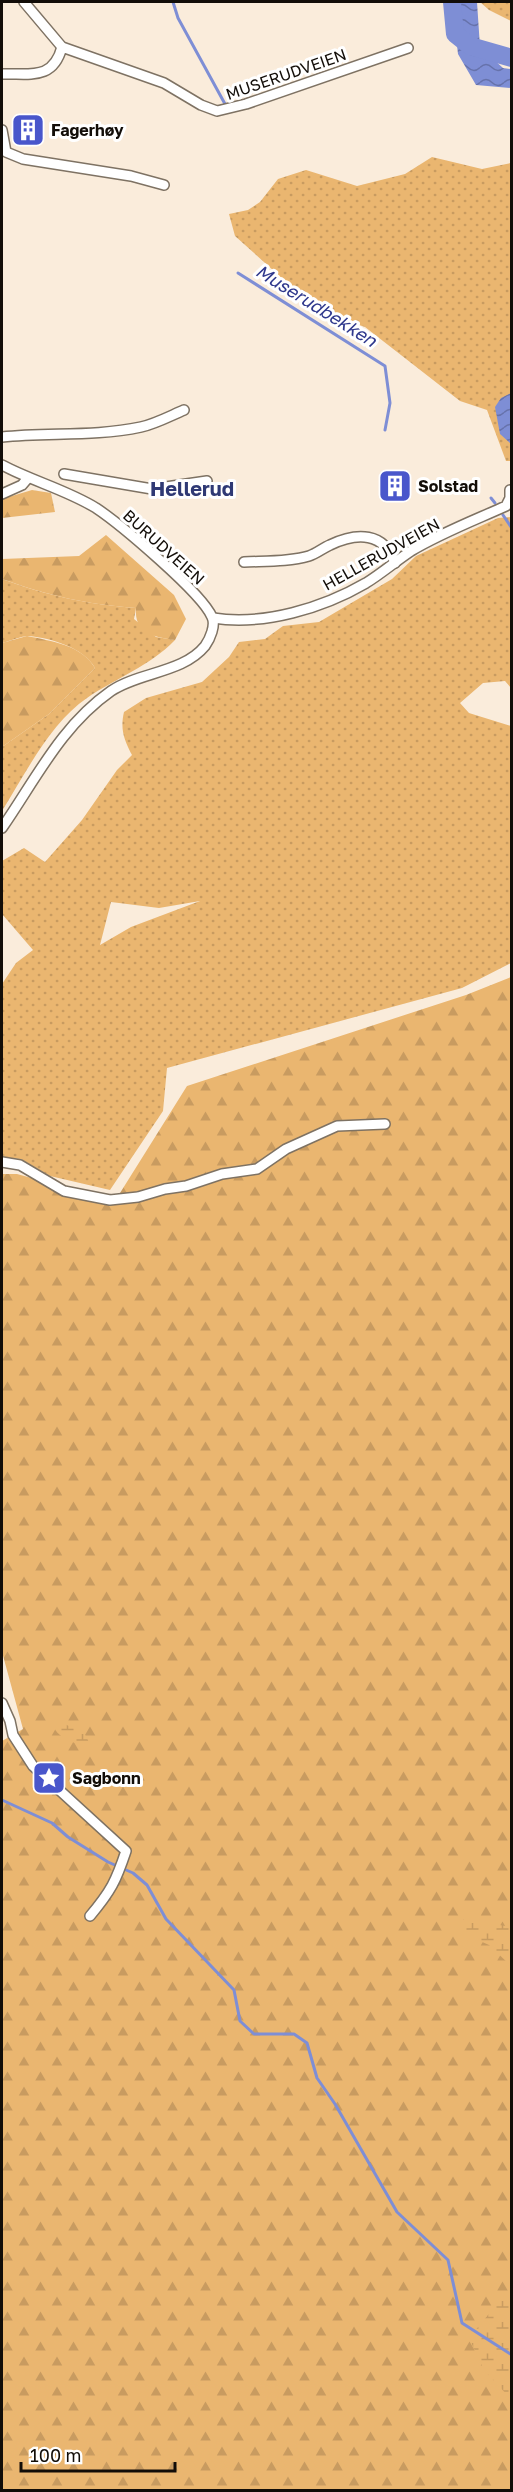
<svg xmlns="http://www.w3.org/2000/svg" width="513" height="2492" font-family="'Golos Text',sans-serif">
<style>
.grass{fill:url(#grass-dots);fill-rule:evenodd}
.forest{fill:url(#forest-firs)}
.wetland{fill:url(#wetland-marsh)}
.water{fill:url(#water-waves)}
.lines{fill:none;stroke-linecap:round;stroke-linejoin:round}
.stream{stroke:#7e8ed5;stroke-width:3}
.river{stroke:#7e8ed5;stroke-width:18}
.street-casing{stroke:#7e7263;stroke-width:12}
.street{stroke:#fff;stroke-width:9}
.labels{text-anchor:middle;stroke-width:6;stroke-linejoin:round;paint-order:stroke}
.street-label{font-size:16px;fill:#120d08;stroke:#fff}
.poi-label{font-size:16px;font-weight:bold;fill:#120d08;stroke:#fff;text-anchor:start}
.water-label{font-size:18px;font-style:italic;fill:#30398d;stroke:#fff}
.quarter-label{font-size:20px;font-weight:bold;fill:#2f3974;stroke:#fff}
</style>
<defs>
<pattern id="grass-dots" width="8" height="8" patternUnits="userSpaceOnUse" patternTransform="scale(1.5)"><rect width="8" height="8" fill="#eab670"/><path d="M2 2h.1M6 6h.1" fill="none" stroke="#c89b60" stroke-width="1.8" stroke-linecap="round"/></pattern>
<pattern id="forest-firs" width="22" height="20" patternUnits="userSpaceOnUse" patternTransform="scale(1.5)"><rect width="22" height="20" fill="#eab670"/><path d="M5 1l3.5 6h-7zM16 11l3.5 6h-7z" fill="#c89b60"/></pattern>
<pattern id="wetland-marsh" width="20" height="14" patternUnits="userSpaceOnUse" patternTransform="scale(1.5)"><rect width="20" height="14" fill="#eab670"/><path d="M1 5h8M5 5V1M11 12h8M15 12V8" fill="none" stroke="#c89b60"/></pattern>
<pattern id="water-waves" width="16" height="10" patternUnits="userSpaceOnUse" patternTransform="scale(1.5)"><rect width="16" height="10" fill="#7e8ed5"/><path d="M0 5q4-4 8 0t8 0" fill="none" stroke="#6672ab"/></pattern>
</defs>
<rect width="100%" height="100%" fill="#faecdb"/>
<g class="grass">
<path d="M480,2H511V21L489,10Z"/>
<path d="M432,157L482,169L511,163V461H506L487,410L460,401L365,327L313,309L294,289L235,236L229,214L248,210L260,202L278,179L306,170L357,186L405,174Z"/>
<path d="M511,517V688L505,681L483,683L460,703L469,713L511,726V963L462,988L167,1068L163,1111L110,1190L50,1176L21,1159L2,1158V984L16,963L33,950L2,914V861L24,848L45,862L82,820L117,770L132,755C124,740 120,729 124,712L146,698L202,682L229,657L239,642L265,639L283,626L319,622L392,579L416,556L498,518ZM200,901L131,927L100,945L111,902L159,908Z"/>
<path d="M2,579C49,596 86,604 136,608L134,619L156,637L175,640C150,666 116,678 87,698C51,722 25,774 2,811V747L49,714L95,668C84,648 51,638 29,636C21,636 10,641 2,643Z"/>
</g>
<g class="forest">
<path d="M32,490L51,493L55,512L2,518V499Z"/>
<path d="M106,535L174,595L186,619L175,640C153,637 134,633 136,608C85,604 50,596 2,579V559L79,556Z"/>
<path d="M27,636C51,641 82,645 95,668L49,714L2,747V643Z"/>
<path d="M511,977V2490H2V1741L23,1729L2,1652V1174H17L115,1201L187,1086L466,995Z"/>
</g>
<g class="wetland">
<path d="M58,1721L84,1733L89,1742L87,1746C75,1744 55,1737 53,1724Z"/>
<path d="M463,1919L511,1927V1966L489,1945L462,1933Z"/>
<path d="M511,2287V2399L484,2370L469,2338Z"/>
</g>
<g class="water">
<path d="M452,2H477L480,47L503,68L511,69V88L476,85L458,54Z"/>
<path d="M511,393V444L500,434L495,407L501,398Z"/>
</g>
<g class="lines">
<g class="stream">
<path d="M173,2L178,18L225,104"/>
<path d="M238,273L385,366L390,403L385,430"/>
<path d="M491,498L495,503"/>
<path d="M503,515L511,527"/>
<path d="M2,1800L52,1823L68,1837L108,1862L133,1873L147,1885L166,1919L234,1990L240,2021L254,2034H294L307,2043L317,2078L335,2104L397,2212L448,2260L462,2323L512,2355"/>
</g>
<path class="river" d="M452,2L455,34L470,46L512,58"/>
<g class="street-casing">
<g id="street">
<path d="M24,2L62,47L164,83L201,105L217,111L246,104L408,48"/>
<path d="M2,74C29,73 53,81 62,47"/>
<path d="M2,130L6,152L23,159L131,176L164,185"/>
<path d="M2,437C48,432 94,437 141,427C155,424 170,416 184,410"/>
<path d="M2,465C32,481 67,490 96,508C120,524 202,593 212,617C216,625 210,639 205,646C183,673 139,672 111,691C61,726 36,779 2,828"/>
<path d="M64,474L152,489L207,481"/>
<path d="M2,494L22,485L28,478"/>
<path d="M244,562C265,561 289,562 309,556C316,554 323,548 330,545C357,532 384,532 395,563"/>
<path d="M213,618C264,626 323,608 366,583C382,573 396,561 411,551C441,533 475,520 506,506L510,498V490"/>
<path d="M2,1162L20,1165L64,1191L110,1200L138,1197L165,1189L186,1186L222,1174L257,1169L286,1149L337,1126L385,1124"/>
<path d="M2,1703L10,1721L13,1735L33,1766L126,1851C116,1881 111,1891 90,1916"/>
</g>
</g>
<use href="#street" class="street"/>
</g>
<defs>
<g id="building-square" transform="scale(1.725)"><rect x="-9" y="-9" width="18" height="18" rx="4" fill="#4956cb" stroke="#fff"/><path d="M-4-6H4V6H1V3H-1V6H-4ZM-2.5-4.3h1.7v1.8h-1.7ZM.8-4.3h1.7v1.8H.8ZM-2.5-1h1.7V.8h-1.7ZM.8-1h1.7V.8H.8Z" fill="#fff"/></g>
<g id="sight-square" transform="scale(1.725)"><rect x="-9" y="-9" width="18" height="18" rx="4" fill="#4956cb" stroke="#fff"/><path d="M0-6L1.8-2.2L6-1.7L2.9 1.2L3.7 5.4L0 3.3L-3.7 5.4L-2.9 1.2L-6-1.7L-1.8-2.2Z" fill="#fff"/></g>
</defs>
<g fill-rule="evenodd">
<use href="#building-square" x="28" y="130"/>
<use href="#building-square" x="395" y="486"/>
<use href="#sight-square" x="49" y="1778"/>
</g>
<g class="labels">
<g class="street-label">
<text transform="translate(286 74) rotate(-19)" y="6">MUSERUDVEIEN</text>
<text transform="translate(164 547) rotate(42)" y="6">BURUDVEIEN</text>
<text transform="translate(381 554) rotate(-29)" y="6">HELLERUDVEIEN</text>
</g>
<g class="poi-label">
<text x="51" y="136">Fagerhøy</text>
<text x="418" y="492">Solstad</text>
<text x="72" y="1784">Sagbonn</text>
</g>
<g class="water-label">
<text transform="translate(316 306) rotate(32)" y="6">Muserudbekken</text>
</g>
<g class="quarter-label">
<text x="192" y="496">Hellerud</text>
</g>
</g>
<rect width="513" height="2492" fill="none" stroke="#120d08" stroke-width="6"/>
<path d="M21 2462v9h154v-9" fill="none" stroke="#120d08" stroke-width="3"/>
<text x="30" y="2462" font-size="18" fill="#120d08" stroke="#ffffff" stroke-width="4.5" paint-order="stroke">100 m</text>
</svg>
